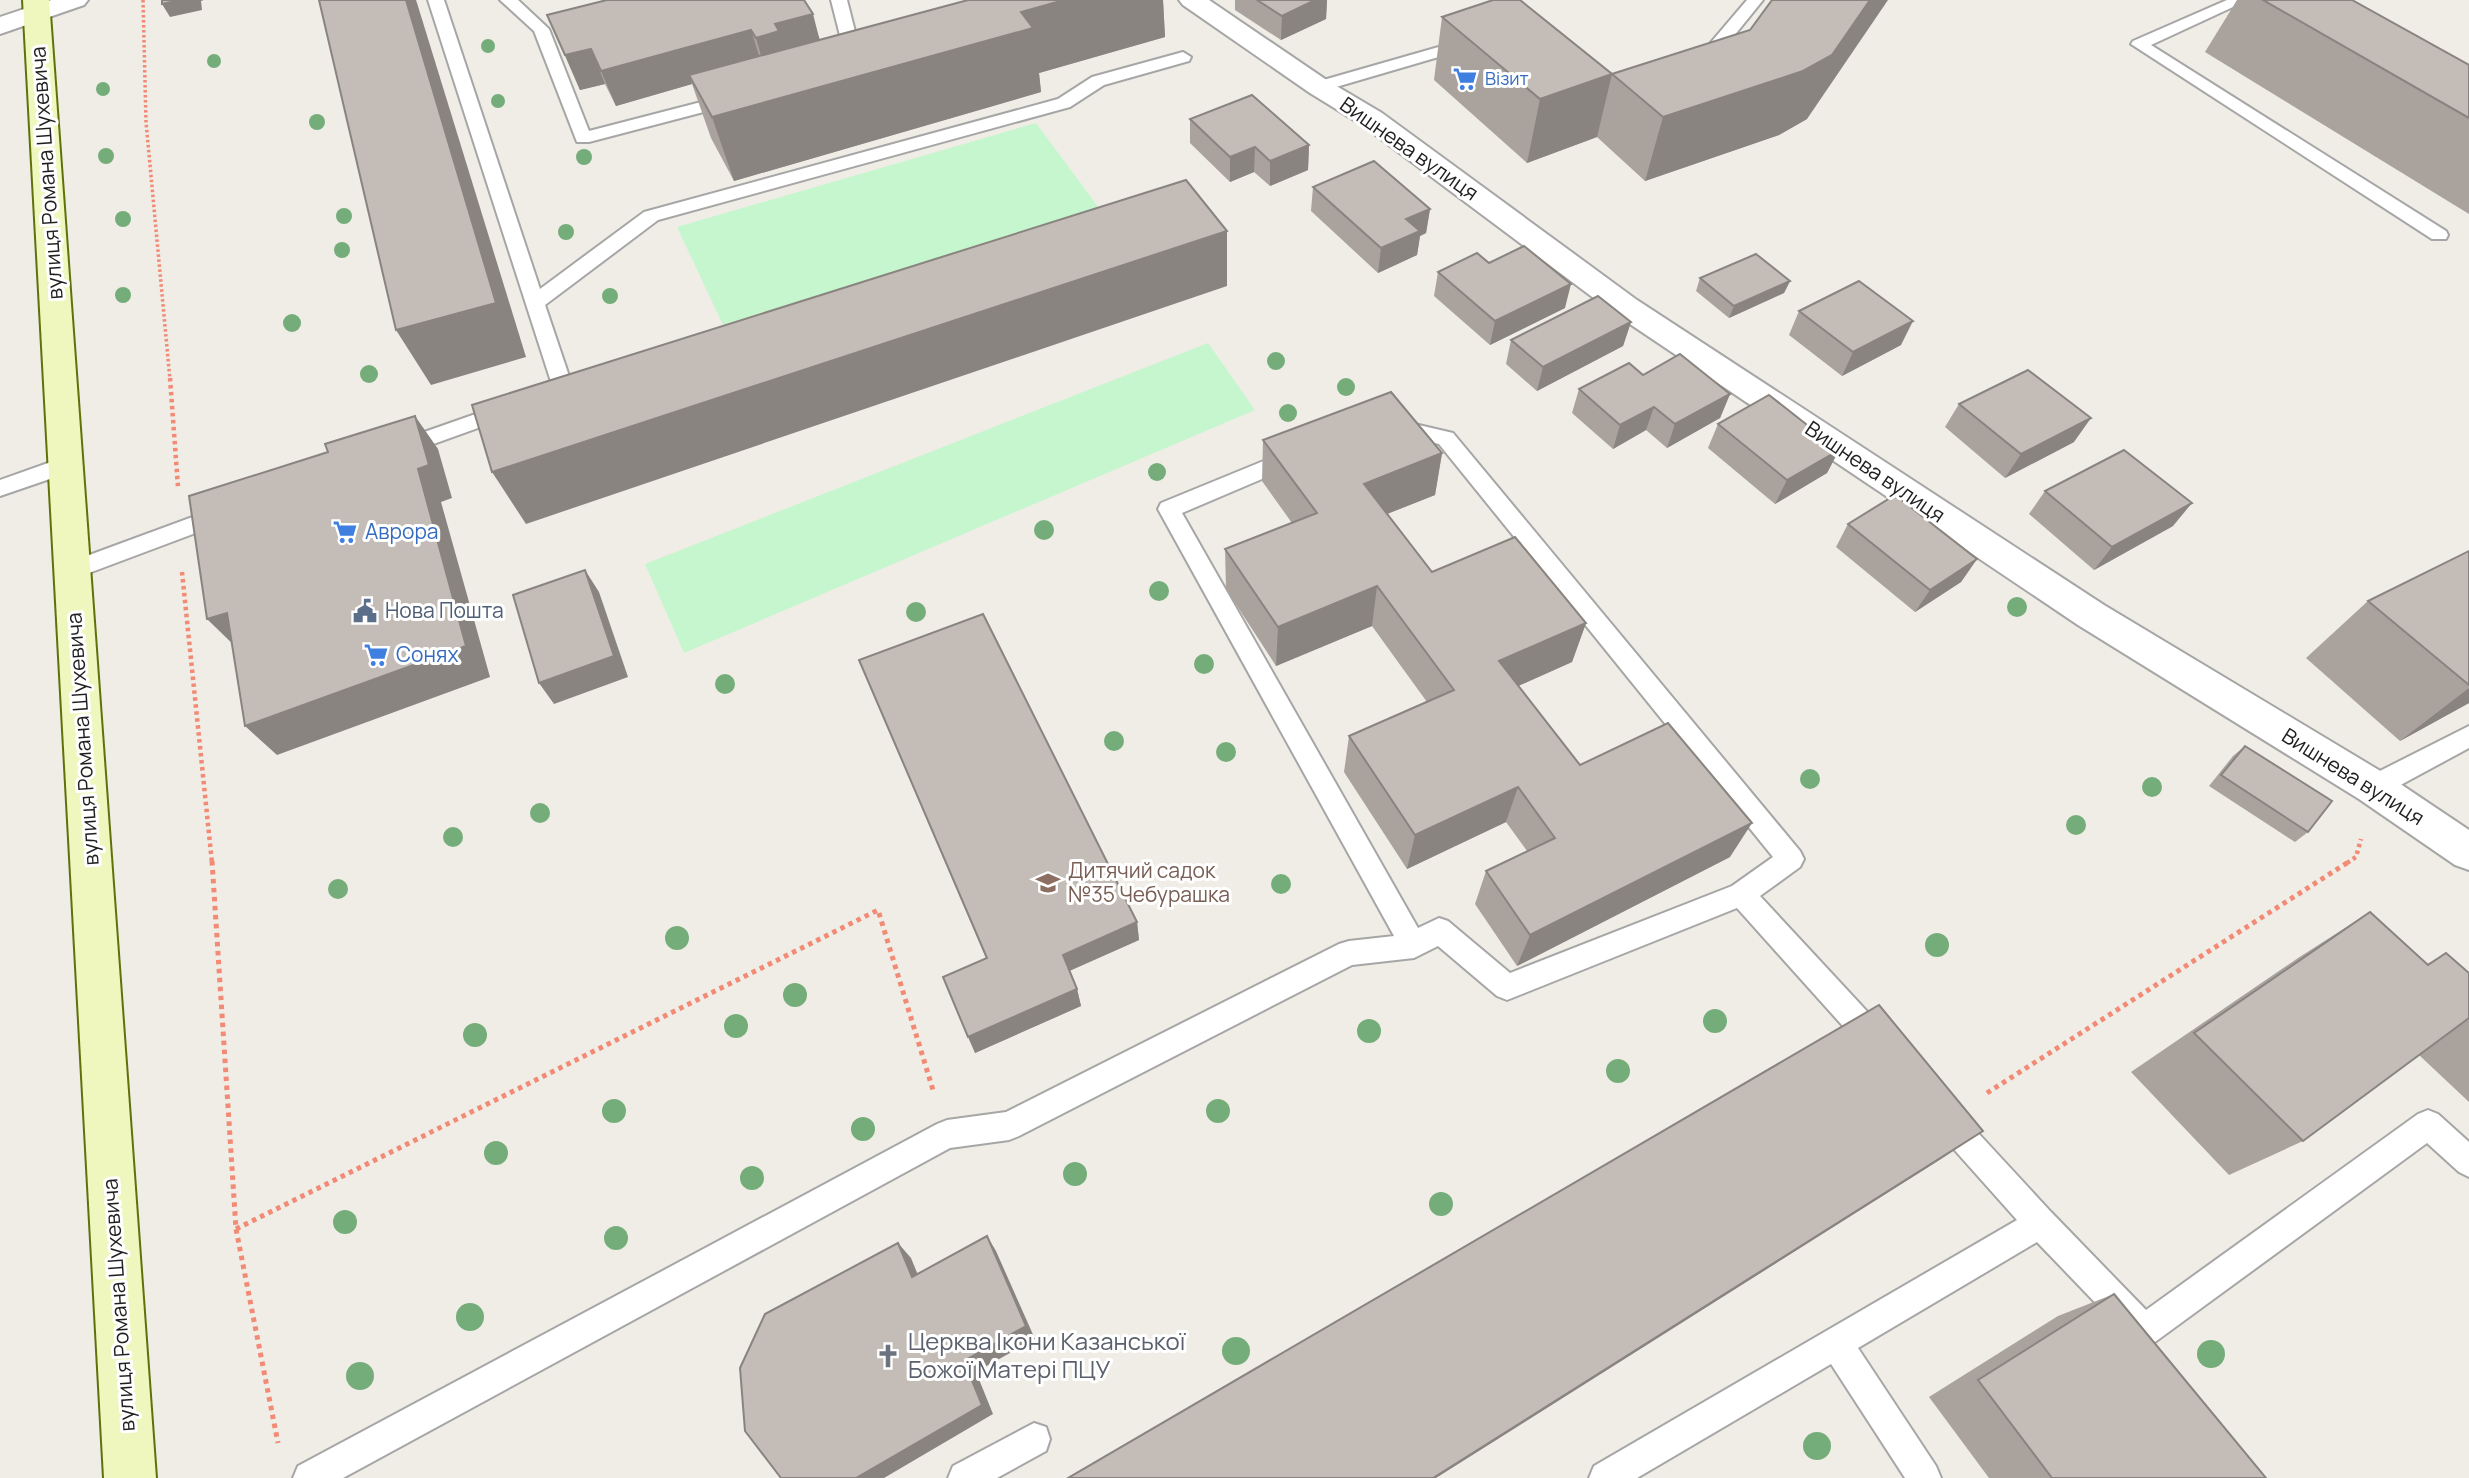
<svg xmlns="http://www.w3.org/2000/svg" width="2469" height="1478" font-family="Manrope,sans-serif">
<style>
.park{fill:#c6f6ce}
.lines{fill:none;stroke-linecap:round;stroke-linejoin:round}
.lane-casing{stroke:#a6a6a6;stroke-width:4}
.street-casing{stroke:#a6a6a6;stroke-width:4}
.secondary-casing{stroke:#5f710b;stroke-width:4}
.path-far2{stroke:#f28a75;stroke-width:3.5;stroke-dasharray:2.5 2.5;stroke-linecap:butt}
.path-far1{stroke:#f28a75;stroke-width:4.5;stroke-dasharray:3.5 3.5;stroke-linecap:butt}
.path{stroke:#f28a75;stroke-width:5;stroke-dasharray:4.5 4.5;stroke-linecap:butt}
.lane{fill:#fff;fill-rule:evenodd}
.street{fill:#fff;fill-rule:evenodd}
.secondary{fill:#eff6be;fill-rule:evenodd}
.tree{fill:#75ad7a}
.wall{fill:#a9a29d}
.shaded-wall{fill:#89847f}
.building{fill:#c4bcb6;stroke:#89847f;stroke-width:2}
.labels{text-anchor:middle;stroke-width:6;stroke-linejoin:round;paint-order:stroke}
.far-shop-label{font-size:18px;fill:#366cbe;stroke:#fff;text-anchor:start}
.street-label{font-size:21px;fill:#1f1f1f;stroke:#fff}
.shop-label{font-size:21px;fill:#366cbe;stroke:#fff;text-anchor:start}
.service-label{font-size:21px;fill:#4e5e75;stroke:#fff;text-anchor:start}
.education-label{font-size:21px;fill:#785e54;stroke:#fff;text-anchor:start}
.near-worship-label{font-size:24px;fill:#5b616d;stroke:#fff;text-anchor:start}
</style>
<rect width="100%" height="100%" fill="#efede6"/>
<g class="park">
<path d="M1036,123L1099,208L723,325L677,227Z"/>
<path d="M1208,343L1255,410L684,653L645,564Z"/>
</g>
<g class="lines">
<g class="lane-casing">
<g id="lane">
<path d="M428,0H444L540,289L644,212L1058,99L1092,77L1183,52L1191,57L1189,61L1104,85L1070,107L658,220L545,305L574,391L571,396L564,398L557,396L554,391Z"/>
<path d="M500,0H518L549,29L589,131L732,94L741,99L738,103L589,142H577L534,31Z"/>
<path d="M831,0H847L863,63L861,67H849L847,63Z"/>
<path d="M1747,0H1763L1708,68H1696L1694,64L1696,60Z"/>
<path d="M2227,0H2248L2151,45L2446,231L2448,235L2446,239H2432L2131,44L2133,41Z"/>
<path d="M1470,38L1478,43L1476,46L1319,92L1311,87L1313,83Z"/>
<path d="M507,403L514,405L517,410L514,415L400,456L393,453L389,448L393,443Z"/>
<path d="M1376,415L1453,433L1800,851L1804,859L1800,867L1760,896L1888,1034L1892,1044L1888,1054L1878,1057L1868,1054L1737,908L1507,1000L1497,996L1438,946L1414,958L1352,965L1019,1136L1009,1140L950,1148L343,1478H293L298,1466L937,1124L947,1120L1006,1112L1339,944L1349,941L1394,936L1158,509L1161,503ZM1377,430L1439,444L1773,857L1732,886L1510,973L1448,921L1439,918L1418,928L1182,513Z"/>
<path d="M65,457L73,459L76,465L73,471L0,496V480Z"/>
<path d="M225,505L233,507L236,513L233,519L73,579L65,576L62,570L65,564Z"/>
<path d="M2469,726V748L2382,795L2373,798L2364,795L2360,787L2364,779Z"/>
<path d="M1945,1104L1955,1108L2051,1212L2146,1310L2418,1114L2428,1110L2438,1114L2469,1142V1177L2459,1172L2427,1143L2155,1342L2144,1347L2133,1342L2037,1242L1858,1348L1936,1466L1941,1478H1905L1831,1364L1637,1478H1589L1594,1466L2017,1220L1935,1128L1931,1118L1935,1108Z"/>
<path d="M1034,1423L1046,1427L1050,1439L1046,1451L997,1478H948L953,1466Z"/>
</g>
</g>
<g class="street-casing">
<g id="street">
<path d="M51,0H88L84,5L0,34V17Z"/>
<path d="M1179,0H1209L1328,81L1382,113L1637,300L2104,605L2387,775L2469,830V870L2455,865L2359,799L2078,625L1615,314L1362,125L1310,93L1183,5Z"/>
</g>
</g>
<g class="secondary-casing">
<path id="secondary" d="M23,0H49L156,1478H104Z"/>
</g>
<path class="path-far2" d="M143,0L146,122L170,380"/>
<g class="path-far1">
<path d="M170,378L178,487"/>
<path d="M182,572L212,863"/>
<path d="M2347,863L2356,857L2361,839"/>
</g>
<g class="path">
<path d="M212,861L236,1229L278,1443"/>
<path d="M1987,1093L2350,861"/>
<path d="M236,1229L878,910L933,1090"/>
</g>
<use href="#lane" class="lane"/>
<use href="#street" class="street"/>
<use href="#secondary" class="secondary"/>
</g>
<g class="tree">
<circle cx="488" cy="46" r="7"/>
<circle cx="214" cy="61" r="7"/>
<circle cx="103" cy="89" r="7"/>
<circle cx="498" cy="101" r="7"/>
<circle cx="317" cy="122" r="8"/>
<circle cx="106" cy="156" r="8"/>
<circle cx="584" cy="157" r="8"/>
<circle cx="344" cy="216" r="8"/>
<circle cx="123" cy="219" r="8"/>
<circle cx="566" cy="232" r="8"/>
<circle cx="342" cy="250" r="8"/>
<circle cx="123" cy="295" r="8"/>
<circle cx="610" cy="296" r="8"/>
<circle cx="292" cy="323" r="9"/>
<circle cx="1276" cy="361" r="9"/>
<circle cx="369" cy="374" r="9"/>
<circle cx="1346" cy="387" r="9"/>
<circle cx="1288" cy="413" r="9"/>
<circle cx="1157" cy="472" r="9"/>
<circle cx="1044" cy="530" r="10"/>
<circle cx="1159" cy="591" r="10"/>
<circle cx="2017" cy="607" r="10"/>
<circle cx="916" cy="612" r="10"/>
<circle cx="1204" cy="664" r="10"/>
<circle cx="725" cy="684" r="10"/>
<circle cx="1114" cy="741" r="10"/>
<circle cx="1226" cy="752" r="10"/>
<circle cx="1810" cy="779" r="10"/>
<circle cx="2152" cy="787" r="10"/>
<circle cx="540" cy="813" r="10"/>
<circle cx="2076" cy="825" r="10"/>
<circle cx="453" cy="837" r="10"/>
<circle cx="1281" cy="884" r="10"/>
<circle cx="338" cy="889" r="10"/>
<circle cx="677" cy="938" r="12"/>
<circle cx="1937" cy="945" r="12"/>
<circle cx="795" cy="995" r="12"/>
<circle cx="1715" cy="1021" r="12"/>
<circle cx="736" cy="1026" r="12"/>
<circle cx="1369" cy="1031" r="12"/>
<circle cx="475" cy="1035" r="12"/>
<circle cx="1618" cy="1071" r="12"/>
<circle cx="614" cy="1111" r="12"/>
<circle cx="1218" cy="1111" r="12"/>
<circle cx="863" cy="1129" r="12"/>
<circle cx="496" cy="1153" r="12"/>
<circle cx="1075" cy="1174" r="12"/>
<circle cx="752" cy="1178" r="12"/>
<circle cx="1441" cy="1204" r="12"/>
<circle cx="345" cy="1222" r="12"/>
<circle cx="616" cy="1238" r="12"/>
<circle cx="470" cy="1317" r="14"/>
<circle cx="1236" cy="1351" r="14"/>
<circle cx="2211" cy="1354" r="14"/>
<circle cx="360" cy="1376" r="14"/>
<circle cx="1817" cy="1446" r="14"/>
</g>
<g class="wall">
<path d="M604,0H804L820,40L968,0H1163L1165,37L1039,73L1041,92L734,181L711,138L692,84L616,106L605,84L580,90L547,15Z"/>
<path d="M1235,0H1327L1326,19L1281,40L1235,10Z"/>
<path d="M2237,0H2352L2469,65V214L2205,52Z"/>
<path d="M1442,17L1612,74L1807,119L1779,135L1645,181L1597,137L1527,163L1434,80Z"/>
<path d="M1190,119L1309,145L1308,170L1270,186L1254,172L1230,182L1190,143Z"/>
<path d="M1313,187L1430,209L1426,233L1420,236L1417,255L1378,273L1311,211Z"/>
<path d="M1489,263L1565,308L1490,345L1434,296L1438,272Z"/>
<path d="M1700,278L1790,281L1784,293L1729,318L1696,291Z"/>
<path d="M1799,311L1901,345L1842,376L1789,335Z"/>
<path d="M1631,322L1623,346L1537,391L1506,364L1511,340Z"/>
<path d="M1643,375L1730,394L1720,418L1667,448L1646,430L1613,449L1572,413L1579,389Z"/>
<path d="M1959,404L2074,442L2005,478L1945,427Z"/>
<path d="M1718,424L1839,450L1827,473L1775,504L1708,448Z"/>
<path d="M1263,440L1442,453L1435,495L1387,514L1432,572L1586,623L1572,662L1518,686L1580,765L1730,857L1517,966L1475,904L1486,871L1527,851L1506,822L1407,869L1344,772L1349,736L1427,702L1372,626L1276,666L1226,589L1225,549L1292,523L1262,481Z"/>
<path d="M2045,491L2173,526L2094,570L2029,514Z"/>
<path d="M1848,524L1977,559L1961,582L1915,612L1836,547Z"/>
<path d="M2469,551V703L2400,741L2306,658L2368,601Z"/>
<path d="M859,660L1137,922L1139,940L1069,971L1077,989L1081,1006L975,1053L986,958Z"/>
<path d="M2245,746L2308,832L2295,842L2209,786L2233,756Z"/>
<path d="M2370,912L2427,964L2446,953L2469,973V1102L2419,1055L2303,1141L2229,1175L2131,1072L2298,958Z"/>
<path d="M2114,1294L2266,1478H1989L1929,1397L2058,1316Z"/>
</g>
<g class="shaded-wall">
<path d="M180,0H204L201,1L202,10L170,17L162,4Z"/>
<path d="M406,0H416L417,3L526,357L431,385L396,330Z"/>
<path d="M1064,0H1163L1165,37L1039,73L1041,92L734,181L712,117L1021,12Z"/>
<path d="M1315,0H1327L1326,19L1281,40L1282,16Z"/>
<path d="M1870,0H1888L1807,119L1779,135L1645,181L1663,117Z"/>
<path d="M813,14L822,49L766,73L756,38L775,24Z"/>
<path d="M751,30L762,65L689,75L692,84L616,106L601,71Z"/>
<path d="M591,49L605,84L580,90L565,55Z"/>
<path d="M1612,74L1597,137L1527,163L1540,99Z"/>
<path d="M1309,145L1308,170L1270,186V161Z"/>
<path d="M1255,147L1254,172L1230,182V157Z"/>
<path d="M1430,209L1426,233L1420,236L1417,255L1378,273L1381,248L1406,219Z"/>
<path d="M1227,231V286L526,524L492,472Z"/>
<path d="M1790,281L1784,293L1729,318L1734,306Z"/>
<path d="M1571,284L1565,308L1490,345L1495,321Z"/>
<path d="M1913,321L1901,345L1842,376L1853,352Z"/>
<path d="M1631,322L1623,346L1537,391L1543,367Z"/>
<path d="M1730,394L1720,418L1667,448L1675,424Z"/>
<path d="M1654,407L1646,430L1613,449L1620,425Z"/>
<path d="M415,416L438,449L452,498L441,502L490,677L277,755L245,726L418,469Z"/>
<path d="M2091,418L2074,442L2005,478L2021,454Z"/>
<path d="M1839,450L1827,473L1775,504L1787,480Z"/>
<path d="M1442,453L1435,495L1359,525L1364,484Z"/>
<path d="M2192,503L2173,526L2094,570L2112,547Z"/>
<path d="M1977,559L1961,582L1915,612L1930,590Z"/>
<path d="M585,570L599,592L628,677L554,704L539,683Z"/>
<path d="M1377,586L1372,626L1276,666L1278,627Z"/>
<path d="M227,613L239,650L207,619Z"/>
<path d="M1586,623L1572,662L1489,699L1499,661Z"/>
<path d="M2469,688V703L2400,741Z"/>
<path d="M1518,787L1506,822L1407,869L1415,835Z"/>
<path d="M1752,823L1730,857L1517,966L1530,935Z"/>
<path d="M1137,922L1139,940L1067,972L1063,955Z"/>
<path d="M1077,989L1081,1006L975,1053L968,1037Z"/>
<path d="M1983,1131L1938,1161L1436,1478H1433Z"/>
<path d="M987,1236L996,1251L1035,1339L976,1372L993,1414L884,1478H856L964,1361Z"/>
<path d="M898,1243L911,1258L925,1292L912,1277Z"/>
</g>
<g class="building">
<path d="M162,0H180L162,4Z"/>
<path d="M319,0H406L496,303L396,330Z"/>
<path d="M607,0H804L813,14L775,24L779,31L756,38L751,30L601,71L591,49L565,55L547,15Z"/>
<path d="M968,0H1064L1021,12L1033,28L712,117L689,75Z"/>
<path d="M1257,0H1315L1282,16Z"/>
<path d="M1493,0H1520L1612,74L1540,99L1442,17Z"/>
<path d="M1772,0H1870L1832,55L1803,71L1663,117L1612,74L1750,30Z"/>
<path d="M2263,0H2352L2469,65V118Z"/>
<path d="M1252,95L1309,145L1270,161L1255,147L1230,157L1190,119Z"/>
<path d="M1374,161L1430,209L1406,219L1420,231L1381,248L1313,187Z"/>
<path d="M1186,180L1227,231L492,472L472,405Z"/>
<path d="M1524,246L1571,284L1495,321L1438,272L1477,253L1489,263Z"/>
<path d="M1756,254L1790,281L1734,306L1700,278Z"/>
<path d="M1859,281L1913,321L1853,352L1799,311Z"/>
<path d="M1598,296L1631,322L1543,367L1511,340Z"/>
<path d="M1680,354L1730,394L1675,424L1654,407L1620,425L1579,389L1629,363L1643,375Z"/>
<path d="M2028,370L2091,418L2021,454L1959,404Z"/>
<path d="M1391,392L1442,453L1364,484L1432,572L1515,537L1586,623L1499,661L1580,765L1668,723L1752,823L1530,935L1486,871L1555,838L1518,787L1415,835L1349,736L1454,690L1377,586L1278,627L1225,549L1317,513L1263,440Z"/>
<path d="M1769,395L1839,450L1787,480L1718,424Z"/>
<path d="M415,416L429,465L418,469L466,646L245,726L227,613L207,619L189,496L328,452L325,444Z"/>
<path d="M2124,450L2192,503L2112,547L2045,491Z"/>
<path d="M1895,495L1977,559L1930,590L1848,524Z"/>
<path d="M2469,551V685L2368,601Z"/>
<path d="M585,570L614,656L539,683L513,595Z"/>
<path d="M983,614L1137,922L1063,955L1077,989L968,1037L943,977L987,958L859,660Z"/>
<path d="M2245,746L2332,801L2308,832L2221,775Z"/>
<path d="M2370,912L2428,965L2446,953L2469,973V1018L2303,1141L2194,1033Z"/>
<path d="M1879,1005L1983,1131L1433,1478H1068Z"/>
<path d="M987,1236L1026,1326L964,1361L982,1405L856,1478H781L745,1431L740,1368L765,1314L898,1243L912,1277Z"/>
<path d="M2114,1294L2266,1478H2052L1978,1380Z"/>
</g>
<defs>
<g id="supermarket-bare" transform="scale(1.89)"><path d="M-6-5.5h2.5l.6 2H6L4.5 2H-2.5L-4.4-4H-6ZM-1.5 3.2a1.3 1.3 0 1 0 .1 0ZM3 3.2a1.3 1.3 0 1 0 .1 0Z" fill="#3f7fe0" stroke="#fff" stroke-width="2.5" paint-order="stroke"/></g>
<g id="civic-bare" transform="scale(1.89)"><path d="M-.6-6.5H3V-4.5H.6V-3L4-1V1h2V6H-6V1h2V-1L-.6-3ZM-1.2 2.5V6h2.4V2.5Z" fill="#5c6f8a" stroke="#fff" stroke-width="2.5" paint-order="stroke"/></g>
<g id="school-bare" transform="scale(1.89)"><path d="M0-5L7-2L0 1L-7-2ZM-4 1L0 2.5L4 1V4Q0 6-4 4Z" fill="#8d6e63" stroke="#fff" stroke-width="2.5" paint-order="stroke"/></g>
<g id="church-bare" transform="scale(1.89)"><path d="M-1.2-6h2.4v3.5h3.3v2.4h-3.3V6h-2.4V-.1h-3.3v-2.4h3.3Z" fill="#6b7280" stroke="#fff" stroke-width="2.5" paint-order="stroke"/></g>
</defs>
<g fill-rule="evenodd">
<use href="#supermarket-bare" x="1465" y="79"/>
<use href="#supermarket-bare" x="345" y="532"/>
<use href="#civic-bare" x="365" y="611"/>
<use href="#supermarket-bare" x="376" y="655"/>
<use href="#school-bare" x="1048" y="883"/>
<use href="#church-bare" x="888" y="1356"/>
</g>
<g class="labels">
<g class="far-shop-label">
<text x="1485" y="85">Візит</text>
</g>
<g class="street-label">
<text transform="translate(1409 149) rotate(35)" y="7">Вишнева вулиця</text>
<text transform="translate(47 173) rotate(-94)" y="7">вулиця Романа Шухевича</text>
<text transform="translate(1875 472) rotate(34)" y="7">Вишнева вулиця</text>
<text transform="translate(83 739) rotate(-94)" y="7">вулиця Романа Шухевича</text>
<text transform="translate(2353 777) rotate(32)" y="7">Вишнева вулиця</text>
<text transform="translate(119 1305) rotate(-94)" y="7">вулиця Романа Шухевича</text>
</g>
<g class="shop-label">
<text x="365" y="539">Аврора</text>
<text x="396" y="662">Сонях</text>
</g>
<g class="service-label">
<text x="385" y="618">Нова Пошта</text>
</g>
<g class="education-label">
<text x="1068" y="878">Дитячий садок<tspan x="1068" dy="24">№35 Чебурашка</tspan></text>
</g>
<g class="near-worship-label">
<text x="908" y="1350">Церква Ікони Казанської<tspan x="908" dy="28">Божої Матері ПЦУ</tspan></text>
</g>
</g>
</svg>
